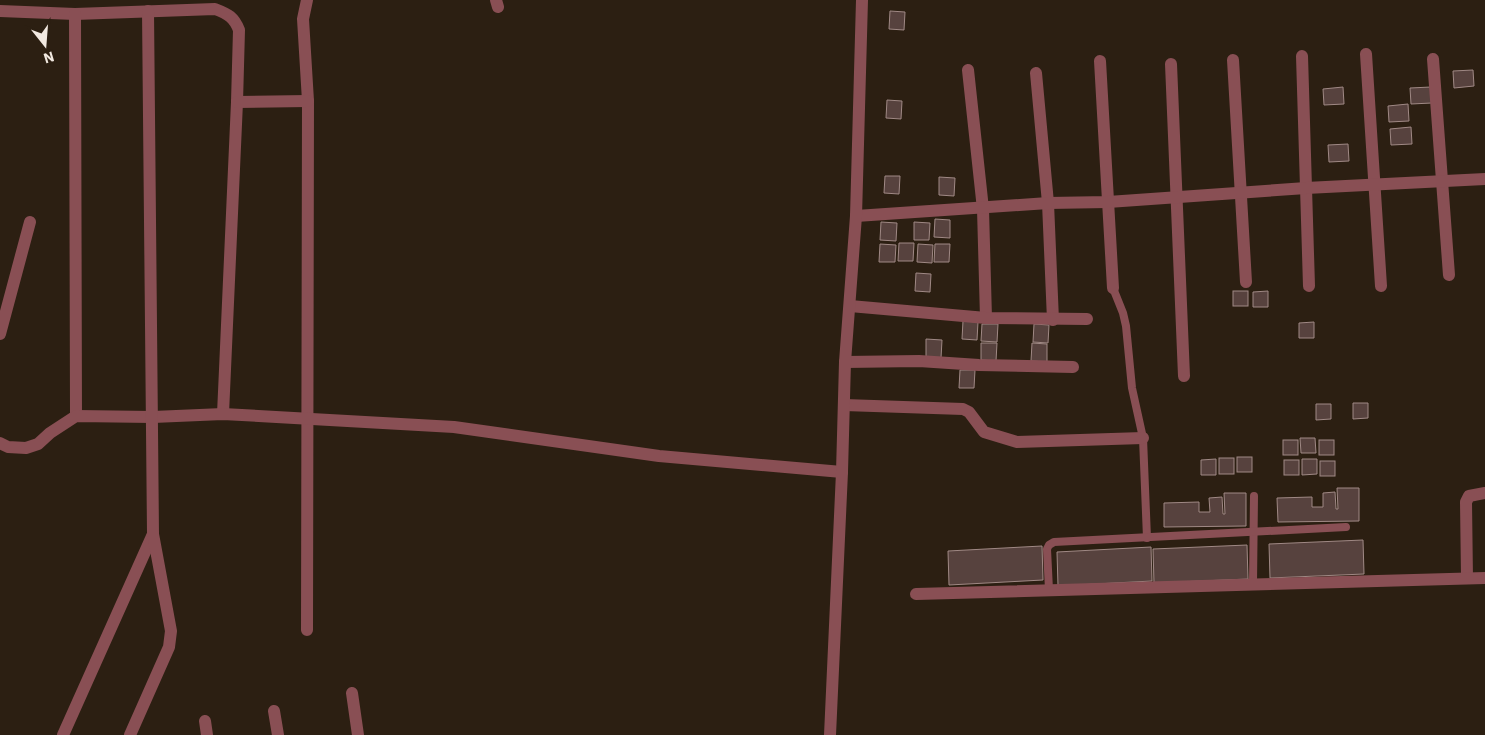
<svg xmlns="http://www.w3.org/2000/svg" width="1485" height="735" font-family="'IBM Plex Sans',sans-serif">
<style>
.building{fill:#57423e;stroke:#a08985}
.lines{fill:none;stroke-linecap:round;stroke-linejoin:round}
.service{stroke:#894f54;stroke-width:8}
.minor{stroke:#894f54;stroke-width:12}
.tertiary{stroke:#894f54;stroke-width:12}
</style>
<rect width="100%" height="100%" fill="#2c1f12"/>
<g class="building">
<path d="M890,11L905,12L904,30L889,29Z"/>
<path d="M1473,70L1474,86L1454,88L1453,71Z"/>
<path d="M1343,87L1344,104L1324,105L1323,89Z"/>
<path d="M1431,87L1432,103L1411,104L1410,88Z"/>
<path d="M887,100L902,101L901,119L886,118Z"/>
<path d="M1408,104L1409,121L1389,122L1388,106Z"/>
<path d="M1411,127L1412,144L1391,145L1390,129Z"/>
<path d="M1348,144L1349,161L1329,162L1328,145Z"/>
<path d="M885,176H900L899,194L884,193Z"/>
<path d="M939,177L955,178L954,196L939,195Z"/>
<path d="M935,219L950,220V238L934,237Z"/>
<path d="M881,222L897,223L896,241L880,240Z"/>
<path d="M914,222L930,223L929,240H914Z"/>
<path d="M899,243H914L913,261H898Z"/>
<path d="M880,244L896,245L895,262H879Z"/>
<path d="M918,244L933,245L932,263L917,262Z"/>
<path d="M935,244H950L949,262H934Z"/>
<path d="M916,273L931,274L930,292L915,291Z"/>
<rect x="1233" y="291" width="15" height="15"/>
<path d="M1268,291V307H1253V292Z"/>
<path d="M963,321L978,322L977,340L962,339Z"/>
<path d="M1314,322V338H1299V323Z"/>
<path d="M982,324H998L997,342L981,341Z"/>
<path d="M1034,324L1049,325L1048,343L1033,342Z"/>
<path d="M926,339L942,340L941,358L926,357Z"/>
<path d="M981,343H997L996,361L981,360Z"/>
<path d="M1032,343L1047,344V362L1031,361Z"/>
<path d="M960,370H975L974,388H959Z"/>
<path d="M1353,403H1368V418L1353,419Z"/>
<path d="M1316,404H1331V419L1316,420Z"/>
<path d="M1300,438H1315L1316,453H1301Z"/>
<rect x="1283" y="440" width="15" height="15"/>
<rect x="1319" y="440" width="15" height="15"/>
<rect x="1237" y="457" width="15" height="15"/>
<rect x="1219" y="458" width="15" height="16"/>
<path d="M1216,459V475H1201V460Z"/>
<path d="M1302,459H1317V474L1302,475Z"/>
<rect x="1284" y="460" width="15" height="15"/>
<rect x="1320" y="461" width="15" height="15"/>
<path d="M1337,488H1359V521L1278,522L1277,498L1312,497V507H1323V493L1335,492L1336,509H1338Z"/>
<path d="M1224,493H1246V526L1164,527V503L1199,502V512H1210L1209,498L1222,497L1223,514H1225Z"/>
<path d="M1363,540L1364,574L1270,578L1269,544Z"/>
<path d="M1247,545L1248,579L1154,583L1153,549Z"/>
<path d="M1042,546L1043,580L949,585L948,551Z"/>
<path d="M1151,547L1152,581L1058,586L1057,552Z"/>
</g>
<g class="lines">
<g class="service">
<path d="M1113,288L1123,313L1126,326L1132,388L1143,438L1147,538"/>
<path d="M1253,584L1254,496"/>
<path d="M1049,590L1047,549L1049,545L1054,542L1346,527"/>
</g>
<g class="minor">
<path d="M307,0L303,19L308,101L307,630"/>
<path d="M496,0L498,7"/>
<path d="M0,11L75,14L215,9C228,14 234,17 239,30L237,102L223,414"/>
<path d="M75,14L76,416"/>
<path d="M1366,54L1381,286"/>
<path d="M1302,56L1309,286"/>
<path d="M1433,59L1449,275"/>
<path d="M1233,60L1246,282"/>
<path d="M1100,61L1113,288"/>
<path d="M1171,64L1184,376"/>
<path d="M968,70L983,209L986,318"/>
<path d="M1036,73L1048,203L1053,320"/>
<path d="M237,102L308,101"/>
<path d="M856,216L1048,203L1108,202L1306,188L1485,179"/>
<path d="M850,306L986,318L1087,319"/>
<path d="M0,334L30,222"/>
<path d="M845,362L919,361L979,365L1073,367"/>
<path d="M844,405L963,409L969,412L984,432L1017,442L1143,438"/>
<path d="M0,443L8,447L26,448L38,444L50,433L76,416L153,417L223,414L454,427L659,456L842,472"/>
<path d="M1467,578L1466,502L1469,496L1485,493"/>
<path d="M916,594L1485,578"/>
<path d="M352,693L358,735"/>
<path d="M274,711L278,735"/>
<path d="M205,721L207,735"/>
<path d="M63,735L153,534"/>
<path d="M130,735L169,647L171,631L153,534L148,11"/>
</g>
<path class="tertiary" d="M830,735L842,472L845,362L856,216L862,0"/>
</g>
<g transform="translate(45 45) rotate(163)" stroke="#2c1f12" stroke-width="4" paint-order="stroke">
<path d="M0-4L9 19L0 12L-9 19Z" fill="#f2e9e1"/>
<text y="-8" font-size="14" font-weight="bold" text-anchor="middle" fill="#f2e9e1">N</text>
</g>
</svg>
